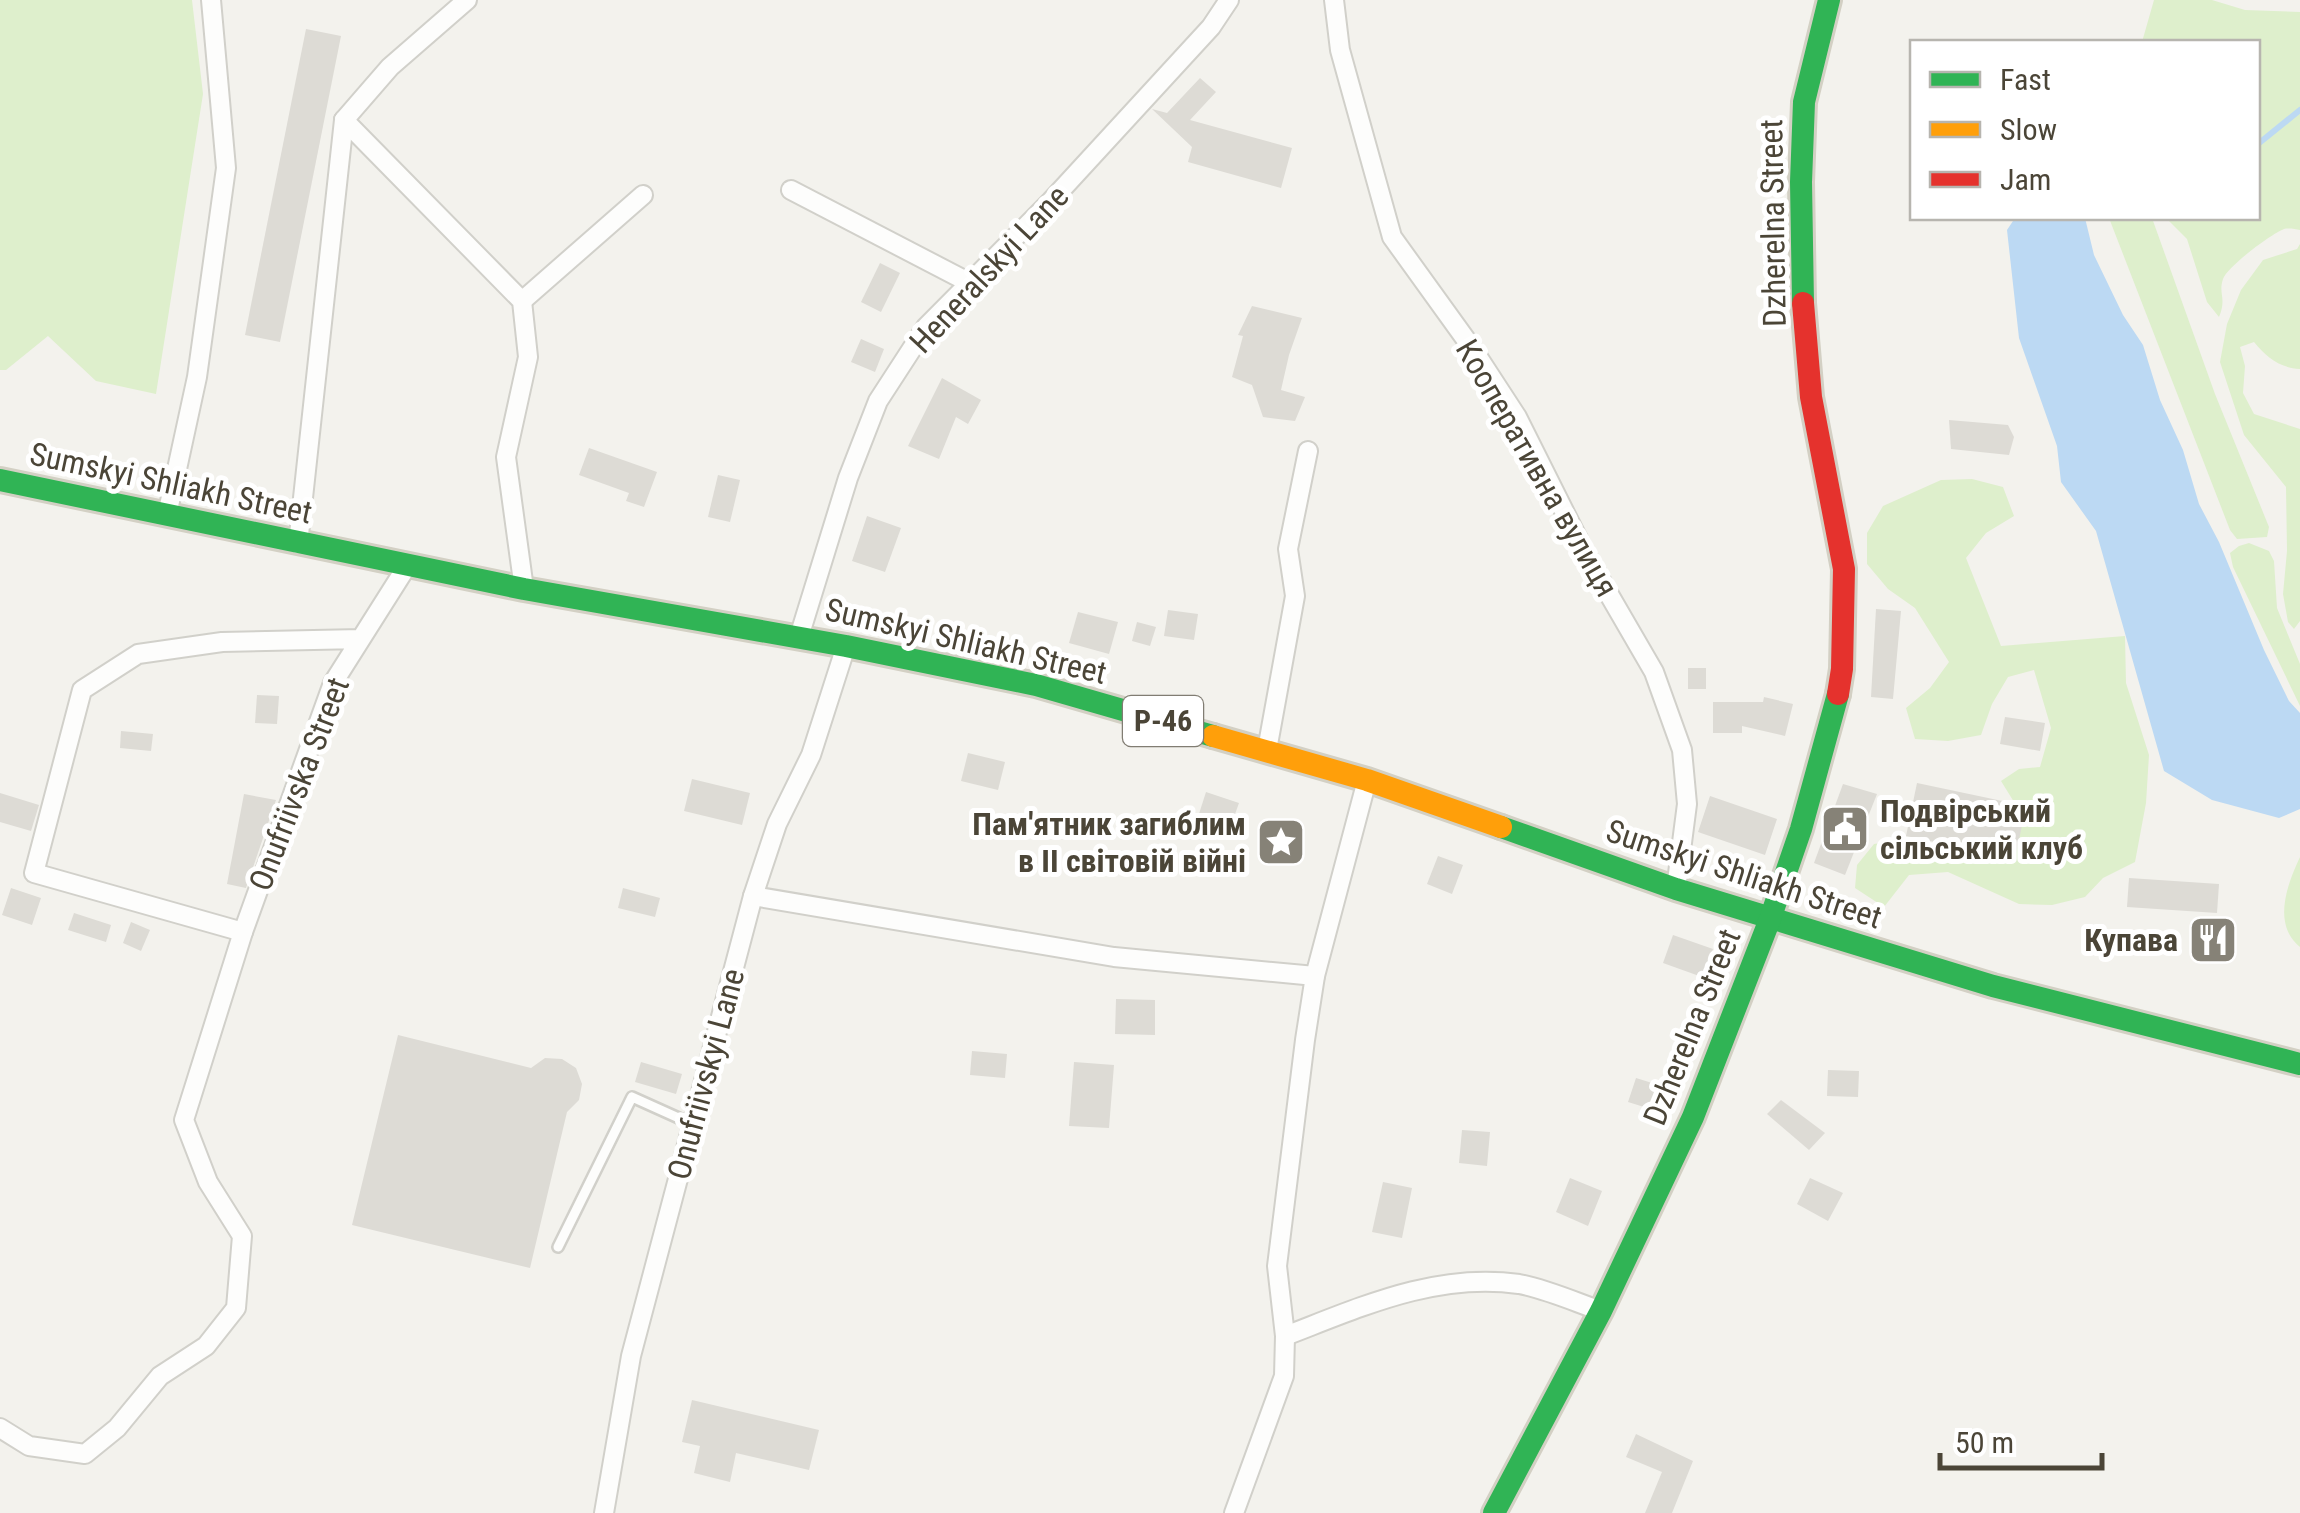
<svg xmlns="http://www.w3.org/2000/svg" width="2300" height="1513" font-family="'Roboto Condensed',sans-serif">
<style>
.green{fill:#deefcc}
.water{fill:#bcd9f3}
.lines{fill:none;stroke-linecap:round;stroke-linejoin:round}
.stream{stroke:#bcd9f3;stroke-width:6}
.building{fill:#dddbd5}
.lane-casing{stroke:#d1d0ca;stroke-width:14}
.street-casing{stroke:#d1d0ca;stroke-width:22}
.fast-casing{stroke:#d3d0c4;stroke-width:28}
.slow-casing{stroke:#d3d0c4;stroke-width:28}
.jam-casing{stroke:#d3d0c4;stroke-width:28}
.lane{stroke:#fdfdfc;stroke-width:9}
.street{stroke:#fdfdfc;stroke-width:18}
.fast{stroke:#30b455;stroke-width:22}
.slow{stroke:#ff9f0a;stroke-width:22}
.jam{stroke:#e5322d;stroke-width:22}
.labels{text-anchor:middle;stroke-width:10;stroke-linejoin:round;paint-order:stroke}
.shield{fill:#fff;stroke:#817d73;stroke-width:2.5}
.shield-label{font-size:30px;font-weight:bold;fill:#4b4537}
.street-label{font-size:32px;fill:#4b4537;stroke:#fff}
.poi-label{font-size:32px;font-weight:bold;fill:#4b4537;stroke:#fff;text-anchor:end}
</style>
<rect width="100%" height="100%" fill="#f3f2ed"/>
<g class="green">
<path d="M0,0H192L203,94L156,394L96,381L48,336L6,370H0Z"/>
<path d="M2154,0H2212L2245,10L2300,12V230C2295,229 2289,228 2284,229C2271,234 2227,267 2223,279C2218,294 2227,298 2219,317L2207,302L2187,239L2166,218H2258V42H2142Z"/>
<path d="M2109,218H2152L2215,394L2269,527L2267,537L2237,539L2230,530Z"/>
<path d="M2300,244V369C2280,368 2266,357 2254,342L2240,347L2245,366L2243,393L2254,414L2300,429V621L2294,629L2288,622L2283,594L2287,551L2286,487L2244,435L2220,362L2227,324L2241,290L2263,260L2297,249Z"/>
<path d="M1972,479L2003,487L2014,516L1986,533L1966,558L2001,646L2125,636L2126,683L2149,755L2146,803L2135,862L2103,878L2085,897L2052,905L2019,904L1948,872L1909,875L1884,907L1855,888L1857,865L1874,844L1897,840L1918,854L1960,858L2001,851L2014,802L2001,781L2019,769L2040,767L2051,728L2034,670L2008,677L1992,704L1981,735L1948,741L1915,739L1906,708L1930,688L1949,662L1915,608L1888,589L1867,564V533L1883,506L1941,480Z"/>
<path d="M2249,543L2269,551L2274,561L2277,608L2300,664V706L2233,567L2230,553L2239,546Z"/>
<path d="M2300,857V947C2272,924 2287,885 2300,857Z"/>
</g>
<path class="water" d="M2015,218H2085L2094,255L2123,315L2143,345L2160,400L2183,450L2199,504L2219,542L2264,650L2289,701L2300,713V809L2279,818L2212,800L2164,771L2096,531L2061,482L2057,446L2019,338L2007,230Z"/>
<g class="lines">
<path class="stream" d="M2258,144L2300,110"/>
</g>
<g class="building">
<path d="M306,29L341,36L280,342L245,335Z"/>
<path d="M1200,78L1216,92L1190,120L1292,148L1281,188L1188,162L1192,147L1152,109L1167,113Z"/>
<path d="M880,263L900,273L881,312L861,302Z"/>
<path d="M1252,306L1302,318L1289,355L1281,390L1305,397L1295,421L1263,417L1252,385L1232,377L1243,336L1238,335Z"/>
<path d="M861,339L884,349L875,372L851,362Z"/>
<path d="M942,378L981,400L968,424L956,417L939,459L908,446Z"/>
<path d="M1949,420L2008,425L2014,437L2009,455L1951,449Z"/>
<path d="M589,448L657,472L644,507L626,501L629,493L579,475Z"/>
<path d="M718,475L740,480L730,522L708,517Z"/>
<path d="M867,516L901,528L885,572L852,561Z"/>
<path d="M1876,609L1901,611L1893,699L1871,697Z"/>
<path d="M1168,610L1198,614L1194,640L1164,636Z"/>
<path d="M1078,612L1118,622L1109,654L1069,643Z"/>
<path d="M1137,622L1156,627L1150,646L1132,641Z"/>
<rect x="1688" y="668" width="18" height="21"/>
<path d="M257,695L279,696L277,724L255,723Z"/>
<path d="M1764,697L1793,704L1785,736L1742,726V733H1713V702H1763Z"/>
<path d="M2005,717L2045,723L2040,751L2000,744Z"/>
<path d="M121,731L153,734L151,751L120,748Z"/>
<path d="M968,753L1005,762L998,790L961,781Z"/>
<path d="M692,779L750,793L742,825L684,811Z"/>
<path d="M1917,783L2026,806L2015,859L1906,836Z"/>
<path d="M1843,784L1877,794L1845,875L1814,863Z"/>
<path d="M1206,792L1239,803L1230,828L1198,817Z"/>
<path d="M0,793L39,805L31,831L0,822Z"/>
<path d="M244,794L276,800L246,888L227,884Z"/>
<path d="M1710,796L1777,819L1765,855L1698,832Z"/>
<path d="M1438,856L1463,865L1452,894L1427,884Z"/>
<path d="M2129,878L2219,884L2217,913L2127,907Z"/>
<path d="M11,888L41,898L32,925L2,915Z"/>
<path d="M623,888L660,898L655,917L618,908Z"/>
<path d="M74,913L111,925L106,942L68,930Z"/>
<path d="M131,922L150,930L141,951L123,943Z"/>
<path d="M1673,935L1713,949L1702,977L1663,963Z"/>
<path d="M1116,999L1155,1000V1035L1115,1034Z"/>
<path d="M398,1035L531,1068L545,1058L562,1059L576,1068L582,1084L579,1100L567,1112L530,1268L352,1225Z"/>
<path d="M972,1051L1007,1054L1005,1078L970,1075Z"/>
<path d="M641,1062L682,1074L676,1094L635,1082Z"/>
<path d="M1074,1062L1114,1065L1109,1128L1069,1126Z"/>
<path d="M1828,1070L1859,1071L1858,1097L1827,1096Z"/>
<path d="M1636,1078L1665,1087L1657,1111L1628,1102Z"/>
<path d="M1781,1100L1825,1133L1809,1150L1767,1114Z"/>
<path d="M1462,1130L1490,1132L1487,1166L1459,1163Z"/>
<path d="M1570,1178L1602,1191L1588,1226L1556,1212Z"/>
<path d="M1810,1178L1843,1193L1828,1221L1797,1204Z"/>
<path d="M1383,1182L1412,1188L1402,1238L1372,1232Z"/>
<path d="M692,1400L819,1430L809,1470L736,1453L730,1482L694,1473L700,1446L682,1442Z"/>
<path d="M1636,1434L1693,1461L1672,1513H1645L1662,1472L1626,1457Z"/>
</g>
<g class="lines">
<g class="lane-casing">
<path id="lane" d="M558,1247L632,1097L692,1124"/>
</g>
<g class="street-casing">
<g id="street">
<path d="M1334,0L1340,50L1392,237L1472,348L1517,417L1585,553L1654,672L1682,750L1687,804L1676,889"/>
<path d="M344,120L522,301L528,357L506,457L524,589"/>
<path d="M344,120L390,67L467,0"/>
<path d="M791,190L970,283"/>
<path d="M522,301L643,195"/>
<path d="M167,515L197,377L226,168L211,0"/>
<path d="M298,544L344,120"/>
<path d="M799,637L848,478L878,401L926,327L1051,201L1211,27L1229,0"/>
<path d="M361,639L222,642L138,654L82,690L34,873L243,932L333,683L407,566"/>
<path d="M1267,750L1295,596L1288,549L1308,451"/>
<path d="M753,896L1114,957L1315,976"/>
<path d="M1285,1336C1361,1307 1436,1272 1519,1284C1546,1289 1575,1302 1601,1311"/>
<path d="M0,1428L29,1446L85,1454L117,1428L160,1376L206,1346L236,1308L242,1236L208,1182L184,1120L243,932"/>
<path d="M604,1513L631,1356L753,896L777,824L811,755L846,646"/>
<path d="M1234,1513L1284,1376L1285,1336L1277,1266L1305,1040L1315,976L1367,780"/>
</g>
</g>
<g class="fast-casing">
<g id="fast">
<path d="M1803,303L1801,182L1804,102L1829,0"/>
<path d="M0,480L524,589L846,646L1036,685L1213,736"/>
<path d="M1501,827L1676,889L1993,986L2300,1064"/>
<path d="M1494,1513L1601,1311L1693,1117L1770,919L1801,829L1838,694"/>
</g>
</g>
<g class="slow-casing">
<path id="slow" d="M1213,736L1367,780L1501,827"/>
</g>
<g class="jam-casing">
<path id="jam" d="M1803,303L1811,397L1844,569L1842,669L1838,694"/>
</g>
<use href="#lane" class="lane"/>
<use href="#street" class="street"/>
<use href="#fast" class="fast"/>
<use href="#slow" class="slow"/>
<use href="#jam" class="jam"/>
</g>
<defs>
<g id="civic-square" transform="scale(2.5)"><rect x="-9" y="-9" width="18" height="18" rx="4" fill="#868277" stroke="#fff"/><path d="M-.6-6.5H3V-4.5H.6V-3L4-1V1h2V6H-6V1h2V-1L-.6-3ZM-1.2 2.5V6h2.4V2.5Z" fill="#fff"/></g>
<g id="sight-square" transform="scale(2.5)"><rect x="-9" y="-9" width="18" height="18" rx="4" fill="#868277" stroke="#fff"/><path d="M0-6L1.8-2.2L6-1.7L2.9 1.2L3.7 5.4L0 3.3L-3.7 5.4L-2.9 1.2L-6-1.7L-1.8-2.2Z" fill="#fff"/></g>
<g id="restaurant-square" transform="scale(2.5)"><rect x="-9" y="-9" width="18" height="18" rx="4" fill="#868277" stroke="#fff"/><path d="M-5-6h1v4h1v-4h1v4h1v-4h1v5L-1.5 .5V6h-2V.5L-5-1ZM5-6V6H3V1.5H1.5Q1.5-4 5-6Z" fill="#fff"/></g>
</defs>
<g fill-rule="evenodd">
<use href="#civic-square" x="1845" y="829"/>
<use href="#sight-square" x="1281" y="842"/>
<use href="#restaurant-square" x="2213" y="940"/>
</g>
<g class="labels">
<rect class="shield" x="1123" y="696" width="80" height="50" rx="8"/>
<g class="shield-label">
<text x="1163" y="731">Р-46</text>
</g>
<g class="street-label">
<text transform="translate(1773 223) rotate(-91)" y="11">Dzherelna Street</text>
<text transform="translate(989 269) rotate(-47)" y="11">Heneralskyi Lane</text>
<text transform="translate(1537 468) rotate(60)" y="11">Кооперативна вулиця</text>
<text transform="translate(171 483) rotate(12)" y="11">Sumskyi Shliakh Street</text>
<text transform="translate(966 641) rotate(13)" y="11">Sumskyi Shliakh Street</text>
<text transform="translate(299 784) rotate(-69)" y="11">Onufriivska Street</text>
<text transform="translate(1744 874) rotate(18)" y="11">Sumskyi Shliakh Street</text>
<text transform="translate(1692 1027) rotate(-68)" y="11">Dzherelna Street</text>
<text transform="translate(706 1074) rotate(-75)" y="11">Onufriivskyi Lane</text>
</g>
<g class="poi-label">
<text x="1880" y="822" text-anchor="start">Подвірський<tspan x="1880" dy="37">сільський клуб</tspan></text>
<text x="1246" y="835">Пам'ятник загиблим<tspan x="1246" dy="37">в II світовій війні</tspan></text>
<text x="2178" y="951">Купава</text>
</g>
</g>
<rect x="1910" y="40" width="350" height="180" fill="#ffffff" stroke="#b7b5af" stroke-width="2.5"/>
<rect x="1930" y="72" width="50" height="15" fill="#30b455" stroke="#b7b5af" stroke-width="2.5"/>
<text x="2000" y="90" font-size="30" fill="#4b4537">Fast</text>
<rect x="1930" y="122" width="50" height="15" fill="#ff9f0a" stroke="#b7b5af" stroke-width="2.5"/>
<text x="2000" y="140" font-size="30" fill="#4b4537">Slow</text>
<rect x="1930" y="172" width="50" height="15" fill="#e5322d" stroke="#b7b5af" stroke-width="2.5"/>
<text x="2000" y="190" font-size="30" fill="#4b4537">Jam</text>
<path d="M1940 1453v15h162v-15" fill="none" stroke="#4b4537" stroke-width="5"/>
<text x="1955" y="1453" font-size="30" fill="#4b4537" stroke="#ffffff" stroke-width="8" paint-order="stroke">50 m</text>
</svg>
